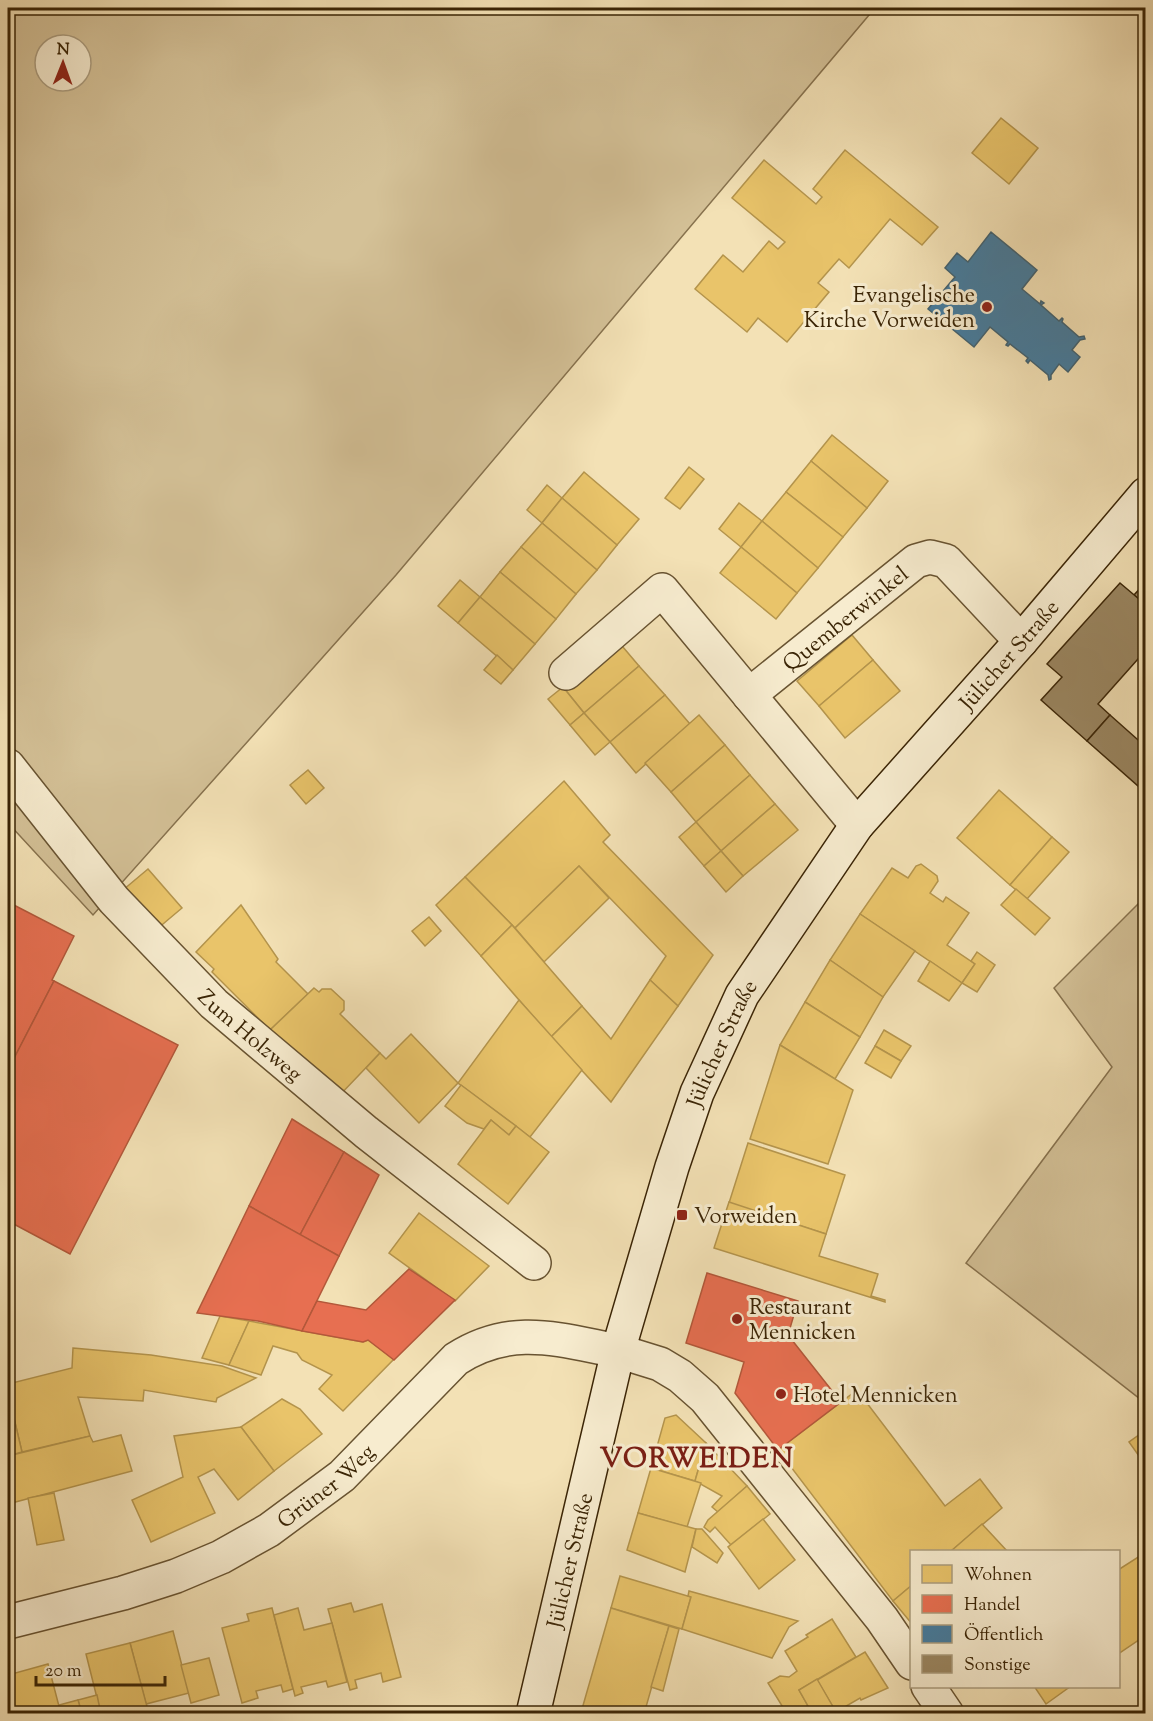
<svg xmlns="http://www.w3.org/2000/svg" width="1153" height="1721" font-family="'Sorts Mill Goudy',serif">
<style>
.green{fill:#d4c197;stroke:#87724e;stroke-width:1.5;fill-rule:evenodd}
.homes{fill:#e9c46a;stroke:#b4944c;stroke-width:1.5}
.shops{fill:#e76f51;stroke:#b3583a;stroke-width:1.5}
.public{fill:#457b9d;stroke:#42616f;stroke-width:1.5}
.building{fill:#9a8661;stroke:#3a2405;stroke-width:1.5}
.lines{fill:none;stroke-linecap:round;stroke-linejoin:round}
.minor-casing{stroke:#685331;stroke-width:36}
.tertiary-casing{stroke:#685331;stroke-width:36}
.secondary-casing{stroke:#3a2405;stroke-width:36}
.minor{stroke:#f7eccf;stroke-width:33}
.tertiary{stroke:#f7eccf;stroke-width:33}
.secondary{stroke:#f7eccf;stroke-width:33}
.poi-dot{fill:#8f2418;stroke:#f7eccf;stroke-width:2}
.labels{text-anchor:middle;stroke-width:6;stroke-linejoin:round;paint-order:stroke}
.poi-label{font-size:22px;fill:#3a2405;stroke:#f7eccf;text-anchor:start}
.street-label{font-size:22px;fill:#3a2405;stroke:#f7eccf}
.district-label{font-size:28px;font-weight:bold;letter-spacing:1.5px;fill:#7a1f14;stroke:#f7eccf}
</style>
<rect width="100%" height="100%" fill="#f3e1b5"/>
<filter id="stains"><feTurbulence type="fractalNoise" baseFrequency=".00333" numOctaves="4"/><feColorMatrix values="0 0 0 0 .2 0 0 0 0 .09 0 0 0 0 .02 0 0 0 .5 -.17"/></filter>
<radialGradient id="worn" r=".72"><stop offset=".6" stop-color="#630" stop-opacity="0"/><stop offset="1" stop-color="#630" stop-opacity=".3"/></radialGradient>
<g class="green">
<path d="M8,8H875L396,575L93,915L8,823ZM45,45H81V81H45Z"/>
<path d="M1145,897L1146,1401L1144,1402L966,1263L1112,1067L1054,988Z"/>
</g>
<g class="homes">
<path d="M1001,118L1038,148L1009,184L972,153Z"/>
<path d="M845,150L938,227L922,245L890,219L849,268L839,259L818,283L829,292L787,342L758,318L747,332L695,289L723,255L743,272L769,241L778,249L785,242L732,198L764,160L816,204L822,197L813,189Z"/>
<path d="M832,435L888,481L867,508L811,461Z"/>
<path d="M811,461L867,508L843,537L786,492Z"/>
<path d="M689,467L704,479L680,509L665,498Z"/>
<path d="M584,472L639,519L617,545L562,498Z"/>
<path d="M547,485L562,498L542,523L527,510Z"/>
<path d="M786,492L843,537L818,568L762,521Z"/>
<path d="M562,498L617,545L597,570L542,523Z"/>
<path d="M739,503L762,521L741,547L719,529Z"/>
<path d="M762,521L818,568L797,593L741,547Z"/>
<path d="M542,523L597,570L576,594L521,547Z"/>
<path d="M521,547L576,594L556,619L500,572Z"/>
<path d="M741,547L797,593L776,619L720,573Z"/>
<path d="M500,572L556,619L535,644L480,597Z"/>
<path d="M460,580L480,597L458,623L438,606Z"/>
<path d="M480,597L535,644L513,670L458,623Z"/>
<path d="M852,635L873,660L819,706L797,681Z"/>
<path d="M617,640L639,666L584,713L563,687Z"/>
<path d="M497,655L513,670L501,684L484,670Z"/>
<path d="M873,660L900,691L845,738L819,706Z"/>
<path d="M639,666L665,695L610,742L584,713Z"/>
<path d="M563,687L584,713L570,725L548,699Z"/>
<path d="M665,695L690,724L636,773L610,742Z"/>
<path d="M584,713L610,742L595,755L570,725Z"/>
<path d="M699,715L725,745L671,792L645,763Z"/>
<path d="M725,745L750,775L696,822L671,792Z"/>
<path d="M308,770L324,788L306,804L290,785Z"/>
<path d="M750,775L775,804L721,851L696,822Z"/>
<path d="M564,781L610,835L603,842L713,955L678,1006L650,980L666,956L579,866L515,928L465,877Z"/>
<path d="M999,790L1052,837L1010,885L957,838Z"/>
<path d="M775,804L798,830L743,876L721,851Z"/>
<path d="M696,822L721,851L704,866L679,837Z"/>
<path d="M1052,837L1069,852L1027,899L1010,885Z"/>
<path d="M721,851L743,876L726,892L704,866Z"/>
<path d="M921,864L937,876L938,881L930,893L943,902L946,897L969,913L947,945L975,964L962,983L860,914L892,868L908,878L916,866Z"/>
<path d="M579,866L609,898L544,962L515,928Z"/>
<path d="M148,869L182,908L157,929L123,890Z"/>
<path d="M465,877L512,925L481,956L436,905Z"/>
<path d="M1016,889L1050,918L1035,935L1001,905Z"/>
<path d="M241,905L278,959L276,962L308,994L270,1030L212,972L214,969L196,952Z"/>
<path d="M860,914L915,951L883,997L830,960Z"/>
<path d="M429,917L441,931L425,946L412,931Z"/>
<path d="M512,925L582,1006L551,1037L481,956Z"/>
<path d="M977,952L995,965L977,992L962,983L975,964L971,961Z"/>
<path d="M830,960L883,997L860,1037L805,1002Z"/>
<path d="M930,961L962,983L949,1001L918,981Z"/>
<path d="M650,980L678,1006L611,1102L551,1037L582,1006L611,1039Z"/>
<path d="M314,988L319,992L322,989H331L344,1001V1010L340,1014L380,1053L338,1097L270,1030Z"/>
<path d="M519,1000L582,1070L530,1137L458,1083Z"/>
<path d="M805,1002L860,1037L835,1079L780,1045Z"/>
<path d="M884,1030L911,1046L901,1061L875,1046Z"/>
<path d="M411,1034L458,1083L419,1123L366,1068L380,1053L386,1059Z"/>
<path d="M780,1045L853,1090L828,1164L750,1139Z"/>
<path d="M875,1046L901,1061L891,1078L865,1063Z"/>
<path d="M461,1085L516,1126L509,1135L491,1120L484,1129L467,1123L445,1106Z"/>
<path d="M491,1120L509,1135L516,1126L549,1152L508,1204L458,1164Z"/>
<path d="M748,1143L845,1175L826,1234L729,1203Z"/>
<path d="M729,1202L826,1234L819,1256L878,1274L871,1296L885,1300V1302L714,1248Z"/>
<path d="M419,1213L489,1266L455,1301L389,1253Z"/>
<path d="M220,1316L249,1321L229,1365L202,1358Z"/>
<path d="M249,1321L363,1342L368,1340L394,1359L343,1411L319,1389L332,1375L302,1360L297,1353L273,1346L261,1375L229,1365Z"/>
<path d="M73,1348L151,1355L222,1366L256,1378L217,1398L216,1402L144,1390L143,1401L78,1397L90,1436L22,1452L8,1393V1384L72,1368Z"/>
<path d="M857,1390L945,1506L980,1479L1002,1508L950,1552H912V1585L893,1601L778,1450Z"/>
<path d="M8,1393L22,1452L8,1456Z"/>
<path d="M282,1399L300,1409L322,1434L274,1471L241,1427Z"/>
<path d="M676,1415L706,1443L695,1481L651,1468L665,1418Z"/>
<path d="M241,1427L274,1471L238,1500L214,1469L198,1477L215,1513L151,1542L132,1500L183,1477L174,1436Z"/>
<path d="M1146,1430V1466L1129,1442Z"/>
<path d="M121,1435L132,1471L8,1504V1456L90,1436L93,1442Z"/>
<path d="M706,1443L747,1486L718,1512L712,1507L722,1496L695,1481Z"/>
<path d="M651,1468L701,1483L687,1527L638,1513Z"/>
<path d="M747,1486L770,1514L731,1545L715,1527L710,1532L704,1527L708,1520Z"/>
<path d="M54,1493L64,1540L37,1545L28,1498Z"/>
<path d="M638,1513L696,1529L685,1572L627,1550Z"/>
<path d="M763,1519L795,1560L759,1589L728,1547Z"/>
<path d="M982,1524L1008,1552H950Z"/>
<path d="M696,1529H702L723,1553L717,1563L692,1547Z"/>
<path d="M1146,1552V1635L1118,1654V1570Z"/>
<path d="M620,1576L691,1597L682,1629L611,1608Z"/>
<path d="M912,1585V1624L893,1601Z"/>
<path d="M689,1591L798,1621L789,1627L772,1658L682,1629L691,1597L688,1596Z"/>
<path d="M351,1603L354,1612L382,1604L401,1677L383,1682L381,1673L355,1680L357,1688L350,1690L328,1609Z"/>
<path d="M272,1608L293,1689L283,1692L281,1685L256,1691L258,1698L242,1703L222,1628L249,1621L247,1614Z"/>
<path d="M298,1608L304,1630L332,1623L347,1682L328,1687L326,1681L301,1687L303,1693L295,1696L274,1615Z"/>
<path d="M611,1608L669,1626L644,1714H598L582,1709Z"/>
<path d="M832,1619L856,1657L799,1690L808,1706L795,1714H787L768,1683L780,1676L789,1677L797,1671L785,1651L808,1637L806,1635Z"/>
<path d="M669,1626L679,1629L663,1691L651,1687Z"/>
<path d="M173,1631L189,1693L146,1704L130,1643Z"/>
<path d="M130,1643L149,1714H101L86,1654Z"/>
<path d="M865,1652L888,1688L861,1700L860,1698L836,1712L817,1680Z"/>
<path d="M209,1658L219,1695L191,1703L181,1665Z"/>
<path d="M48,1664L61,1714H14L8,1687V1675Z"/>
<path d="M817,1679L836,1712L795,1714L808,1706L799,1690Z"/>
<path d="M1034,1686H1071L1046,1704Z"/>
<path d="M8,1687L14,1714H8Z"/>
<path d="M97,1695L101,1714H82L78,1700Z"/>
<path d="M78,1700L82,1714H61L59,1705Z"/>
</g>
<g class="shops">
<path d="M8,902L74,936L52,980L54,981L8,1070Z"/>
<path d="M54,981L178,1045L70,1254L8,1221V1070Z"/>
<path d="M292,1119L344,1152L300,1235L249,1206Z"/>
<path d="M344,1152L379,1175L339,1256L300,1235Z"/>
<path d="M249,1206L339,1256L302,1331L258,1321L197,1313Z"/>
<path d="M409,1269L455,1300L394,1360L368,1340L363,1342L302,1331L317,1301L366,1310Z"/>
<path d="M707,1273L798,1301L788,1335L841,1402L778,1450L735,1393L744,1362L686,1343Z"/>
</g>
<path class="public" d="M991,232L1037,270L1022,289L1040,304L1041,301L1044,303L1041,305L1059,321L1062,318L1063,319L1062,322L1079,337L1084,336L1085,339L1080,340L1072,350L1080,357L1068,372L1059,364L1051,375V379L1049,380L1048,375L1030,360L1028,363L1026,361L1028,358L1010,344L1008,346L1006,345L1008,342L990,327L974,347L928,309L955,277L945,268L957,253L968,262Z"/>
<g class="building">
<path d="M1146,582V605L1134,595Z"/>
<path d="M1120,583L1146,605V650L1098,704L1110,715L1087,741L1041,700L1062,677L1047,664Z"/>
<path d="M1110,715L1146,747V793L1087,741Z"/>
</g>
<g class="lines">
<g class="minor-casing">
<g id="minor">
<path d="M566,673L662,590L857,825"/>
<path id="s1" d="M749,695L916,561L930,557L946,561L1021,641"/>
<path id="s2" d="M8,766L114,900L214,1004L366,1132L534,1263"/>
<path d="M618,1351L660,1364L680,1376L705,1398L882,1619L912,1663"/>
<path d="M928,1686L947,1714"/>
</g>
</g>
<g class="tertiary-casing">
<g id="tertiary">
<path id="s3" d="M8,1622L123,1593L176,1576L221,1557L269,1530L342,1476L456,1359C512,1323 559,1340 618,1351"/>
</g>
</g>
<g class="secondary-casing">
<g id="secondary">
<path id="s4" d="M533,1714L618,1351L672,1167L697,1093L742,995L857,825L1021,641L1146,494"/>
</g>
</g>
<use href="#minor" class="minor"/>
<use href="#tertiary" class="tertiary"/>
<use href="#secondary" class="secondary"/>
</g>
<g class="poi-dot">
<circle cx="987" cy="307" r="6"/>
<rect x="676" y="1209" width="12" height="12" rx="3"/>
<circle cx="737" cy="1319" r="6"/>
<circle cx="781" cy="1394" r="6"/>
</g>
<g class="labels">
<g class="poi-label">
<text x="975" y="302" text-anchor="end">Evangelische<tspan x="975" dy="25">Kirche Vorweiden</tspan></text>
<text x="694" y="1223">Vorweiden</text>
<text x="749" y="1314">Restaurant<tspan x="749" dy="25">Mennicken</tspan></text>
<text x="793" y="1402">Hotel Mennicken</text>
</g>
<g class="street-label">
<text dy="8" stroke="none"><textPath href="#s1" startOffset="123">Quemberwinkel</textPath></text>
<text dy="8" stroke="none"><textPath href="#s4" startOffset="1184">Jülicher Straße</textPath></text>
<text dy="8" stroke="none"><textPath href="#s2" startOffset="363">Zum Holzweg</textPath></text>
<text dy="8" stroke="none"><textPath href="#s4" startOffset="698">Jülicher Straße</textPath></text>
<text dy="8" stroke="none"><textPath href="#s3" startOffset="350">Grüner Weg</textPath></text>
<text dy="8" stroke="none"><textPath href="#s4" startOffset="158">Jülicher Straße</textPath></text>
</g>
<g class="district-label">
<text x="697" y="1467">VORWEIDEN</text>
</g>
</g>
<rect width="1153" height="1721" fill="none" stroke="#f3e1b5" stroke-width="30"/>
<rect x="9" y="9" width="1135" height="1703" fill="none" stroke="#3a2405" stroke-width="3"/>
<rect x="15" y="15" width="1123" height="1691" fill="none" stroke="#3a2405" stroke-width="1.5"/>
<rect x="910" y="1550" width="210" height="138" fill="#f7eccf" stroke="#ab9c7e" stroke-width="1.5"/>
<rect x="922" y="1565" width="30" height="18" fill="#e9c46a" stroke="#ab9c7e" stroke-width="1.5"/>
<text x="964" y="1580" font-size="18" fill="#3a2405">Wohnen</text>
<rect x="922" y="1595" width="30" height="18" fill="#e76f51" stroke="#ab9c7e" stroke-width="1.5"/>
<text x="964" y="1610" font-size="18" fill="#3a2405">Handel</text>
<rect x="922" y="1625" width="30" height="18" fill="#457b9d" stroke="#ab9c7e" stroke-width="1.5"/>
<text x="964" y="1640" font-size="18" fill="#3a2405">Öffentlich</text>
<rect x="922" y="1655" width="30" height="18" fill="#9a8661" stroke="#ab9c7e" stroke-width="1.5"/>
<text x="964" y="1670" font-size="18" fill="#3a2405">Sonstige</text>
<g transform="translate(63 63) rotate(1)"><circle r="28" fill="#f7eccf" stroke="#ab9c7e" stroke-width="1.5"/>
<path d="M0-4.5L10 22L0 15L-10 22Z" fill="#8f2418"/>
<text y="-9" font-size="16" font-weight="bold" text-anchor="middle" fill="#3a2405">N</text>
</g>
<path d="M36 1676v9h129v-9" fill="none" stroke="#3a2405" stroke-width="3"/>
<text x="45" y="1676" font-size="18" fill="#3a2405" stroke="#f7eccf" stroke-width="4.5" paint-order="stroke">20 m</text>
<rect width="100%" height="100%" filter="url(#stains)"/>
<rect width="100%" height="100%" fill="url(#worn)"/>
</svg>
